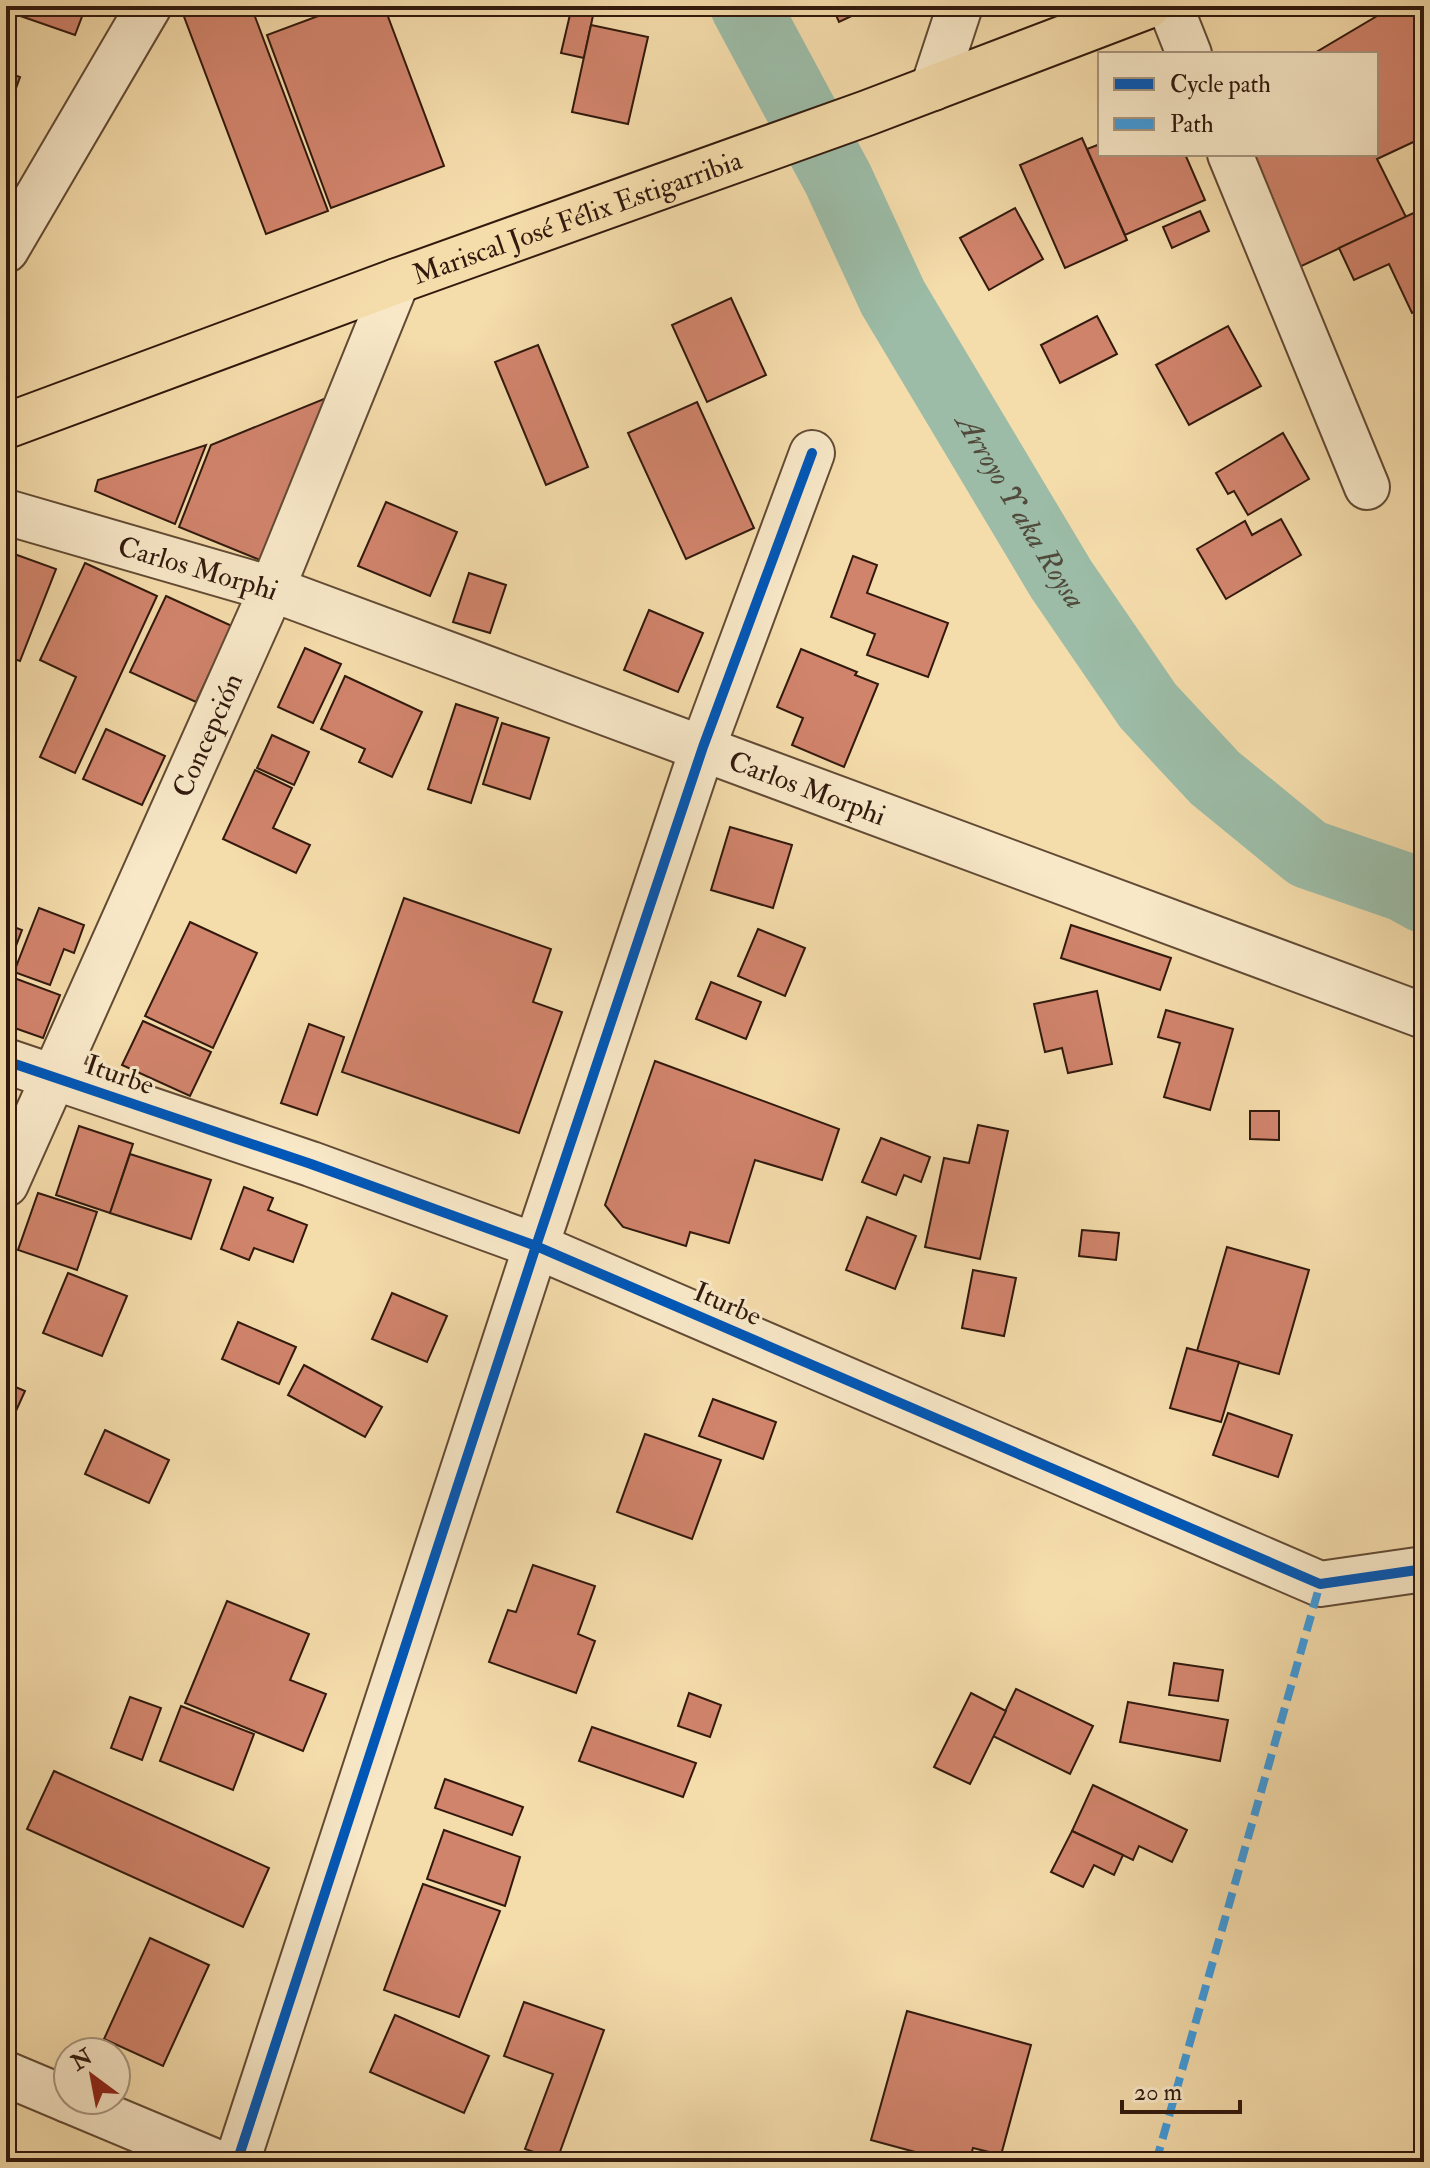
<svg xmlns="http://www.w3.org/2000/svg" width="1430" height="2168" font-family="'IM FELL Double Pica',serif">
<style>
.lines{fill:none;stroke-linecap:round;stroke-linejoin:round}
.river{stroke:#9cbca7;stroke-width:70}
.building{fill:#d1846c;stroke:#31190d;stroke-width:2}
.minor-casing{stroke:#624a34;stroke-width:48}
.major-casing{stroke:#31190d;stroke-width:48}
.minor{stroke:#f8e8c8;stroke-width:44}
.major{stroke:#f5dcab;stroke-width:44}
.quiet{stroke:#3e9bde;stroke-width:8;stroke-dasharray:16 8;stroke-linecap:butt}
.cycleway-casing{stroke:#f8e8c8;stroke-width:15}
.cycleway{stroke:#0057b8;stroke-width:10}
.labels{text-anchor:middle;stroke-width:6;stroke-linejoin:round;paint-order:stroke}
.street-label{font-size:28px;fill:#31190d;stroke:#f8e8c8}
.water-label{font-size:30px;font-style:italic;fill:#514a3b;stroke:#f8e8c8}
</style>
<rect width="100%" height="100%" fill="#f5dcab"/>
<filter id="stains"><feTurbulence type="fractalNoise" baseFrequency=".0025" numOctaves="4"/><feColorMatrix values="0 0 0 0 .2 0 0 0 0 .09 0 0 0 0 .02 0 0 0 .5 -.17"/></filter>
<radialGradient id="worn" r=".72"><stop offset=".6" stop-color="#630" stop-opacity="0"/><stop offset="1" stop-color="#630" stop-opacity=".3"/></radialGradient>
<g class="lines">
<path class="river" id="s1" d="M745,6L838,179L893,298L1061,579L1148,706L1215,778L1308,854L1404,887L1424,898"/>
</g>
<g class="building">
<path d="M6,6H86L75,35L6,11Z"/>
<path d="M180,6H251L328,211L266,234Z"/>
<path d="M345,6H384L444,166L331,208L267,35Z"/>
<path d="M572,6H595L584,58L561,53Z"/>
<path d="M832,6H873L839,22Z"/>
<path d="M1394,6H1415L1424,20V137L1377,159L1406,217L1293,270L1244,154H1376V54H1313Z"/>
<path d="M591,25L648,37L628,124L572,112Z"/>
<path d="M6,72L20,77L6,116Z"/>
<path d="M1082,138L1127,240L1065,268L1020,165Z"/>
<path d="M1100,144V154H1185L1205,200L1125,235L1087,149Z"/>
<path d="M1015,208L1043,259L989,290L960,238Z"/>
<path d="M1424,208V307L1412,313L1389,264L1354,280L1339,248Z"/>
<path d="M1200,211L1209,231L1172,248L1163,227Z"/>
<path d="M731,298L766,375L707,402L672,325Z"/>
<path d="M1097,316L1117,354L1060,383L1041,345Z"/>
<path d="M1228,326L1261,386L1189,425L1156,365Z"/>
<path d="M538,345L588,467L546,485L495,362Z"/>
<path d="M341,392L270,564L179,527L211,445Z"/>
<path d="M697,402L754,528L686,559L628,433Z"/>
<path d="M1283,433L1309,479L1248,515L1234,491L1228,494L1216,473Z"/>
<path d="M206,445L175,524L95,491L98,480Z"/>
<path d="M386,502L457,532L430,596L358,566Z"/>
<path d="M1281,519L1301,555L1226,599L1197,549L1245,521L1252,535Z"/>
<path d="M6,551L56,569L20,661L6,656Z"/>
<path d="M853,556L877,565L867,593L948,623L928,677L867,655L875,634L831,617Z"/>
<path d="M85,563L157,596L75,773L40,757L76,677L40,660Z"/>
<path d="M469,573L506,585L490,633L453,622Z"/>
<path d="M166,596L232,626L196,702L130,672Z"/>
<path d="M649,610L703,633L678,692L624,670Z"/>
<path d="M305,648L341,664L313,723L278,707Z"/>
<path d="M801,649L857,672L855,675L878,684L844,767L792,745L803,718L777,707Z"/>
<path d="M345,676L422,712L392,777L359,762L365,749L321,729Z"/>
<path d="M456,704L498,718L471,803L428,789Z"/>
<path d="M502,723L549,738L530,799L483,784Z"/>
<path d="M106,729L165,756L142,805L83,779Z"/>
<path d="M272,735L309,752L294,785L257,768Z"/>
<path d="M255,770L292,788L273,828L310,845L296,873L223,839Z"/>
<path d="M730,827L792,845L773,908L711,890Z"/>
<path d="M404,898L551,949L533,1002L562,1012L519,1133L342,1072Z"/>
<path d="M39,908L84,925L74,953L64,949L50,985L14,972Z"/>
<path d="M190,922L257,953L213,1048L145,1016Z"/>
<path d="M6,924L22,930L6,972Z"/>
<path d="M1071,925L1171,958L1160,990L1061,958Z"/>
<path d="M758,929L805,948L785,996L738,976Z"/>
<path d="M6,975L60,995L43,1038L6,1025Z"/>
<path d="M711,982L761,1002L746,1039L696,1019Z"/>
<path d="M1097,991L1112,1064L1068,1073L1062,1048L1045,1052L1034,1004Z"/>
<path d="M1166,1010L1233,1029L1210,1110L1164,1097L1180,1043L1158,1037Z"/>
<path d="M143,1021L211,1052L190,1096L122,1065Z"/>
<path d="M309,1024L344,1037L317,1115L281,1103Z"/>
<path d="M655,1061L839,1129L822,1180L755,1160L729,1243L690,1232L686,1246L623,1227L605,1205Z"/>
<path d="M1250,1111H1279V1140L1250,1139Z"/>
<path d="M978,1125L1008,1131L980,1259L925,1247L944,1158L969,1163Z"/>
<path d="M79,1126L133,1144L110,1213L56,1195Z"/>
<path d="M881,1138L930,1157L921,1182L904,1175L896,1195L862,1182Z"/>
<path d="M130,1154L211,1180L191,1239L110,1213Z"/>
<path d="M244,1187L273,1198L268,1210L307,1225L293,1262L254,1248L249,1260L221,1249Z"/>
<path d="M38,1193L97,1212L77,1270L18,1250Z"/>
<path d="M867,1217L916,1236L895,1289L846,1270Z"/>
<path d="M1082,1230L1119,1233L1116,1260L1079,1256Z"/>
<path d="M1227,1247L1309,1270L1279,1374L1197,1351Z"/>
<path d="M973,1270L1016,1278L1004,1336L962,1328Z"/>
<path d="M68,1273L127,1296L102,1356L43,1333Z"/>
<path d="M392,1293L447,1316L427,1362L372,1339Z"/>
<path d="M238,1322L296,1347L279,1384L222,1359Z"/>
<path d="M1187,1348L1239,1362L1221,1422L1170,1408Z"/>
<path d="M304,1365L382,1407L365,1437L288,1395Z"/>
<path d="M6,1383L25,1391L6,1433Z"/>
<path d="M713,1399L776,1422L763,1459L699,1436Z"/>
<path d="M1228,1413L1292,1435L1278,1477L1213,1455Z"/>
<path d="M105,1430L169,1460L149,1503L85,1474Z"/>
<path d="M645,1434L721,1460L692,1539L617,1512Z"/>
<path d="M533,1565L595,1586L578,1634L595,1641L576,1693L489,1662L508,1610L516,1612Z"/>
<path d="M227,1601L309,1634L290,1680L326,1694L303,1751L185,1703Z"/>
<path d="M1174,1663L1223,1670L1218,1701L1169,1695Z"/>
<path d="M1016,1689L1093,1726L1070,1774L993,1736Z"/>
<path d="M689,1693L721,1705L710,1737L678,1726Z"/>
<path d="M971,1693L1006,1711L970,1784L934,1767Z"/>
<path d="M130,1697L161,1708L142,1760L111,1748Z"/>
<path d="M1128,1702L1228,1720L1220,1761L1120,1742Z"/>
<path d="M181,1706L254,1734L233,1790L160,1761Z"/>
<path d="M592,1727L696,1763L683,1797L579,1761Z"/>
<path d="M54,1771L269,1868L243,1927L27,1829Z"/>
<path d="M445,1779L523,1807L512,1835L435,1808Z"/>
<path d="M1093,1785L1187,1830L1172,1862L1139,1846L1133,1860L1072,1831Z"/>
<path d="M444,1830L520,1857L505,1906L427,1879Z"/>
<path d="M1072,1831L1123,1855L1114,1875L1094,1865L1083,1887L1051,1872Z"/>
<path d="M423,1884L500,1911L459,2017L384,1990Z"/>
<path d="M150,1938L209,1965L163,2066L104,2039Z"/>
<path d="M524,2002L604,2030L557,2160L525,2149L553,2074L504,2056Z"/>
<path d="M907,2011L1031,2045L1001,2155L973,2148L969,2162H952L871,2140Z"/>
<path d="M395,2015L489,2056L464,2113L370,2072Z"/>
</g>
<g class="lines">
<g class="minor-casing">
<g id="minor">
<path d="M1170,6L1189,54"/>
<path d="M933,88L960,6"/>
<path d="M1230,154L1367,487"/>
<path d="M6,250L149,6"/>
<path id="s2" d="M6,512L272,589L1424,1016"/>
<path d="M6,1061L311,1164L536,1246L1320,1584L1424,1569"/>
<path id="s3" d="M6,1184L272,589L397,281"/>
<path d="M6,2074L68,2100"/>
<path d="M68,2100L216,2162"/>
<path d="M237,2162L536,1246L703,747L812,453"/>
</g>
</g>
<g class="major-casing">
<g id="major">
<path id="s4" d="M6,426L397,281L867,113L1148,6"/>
</g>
</g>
<use href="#minor" class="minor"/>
<use href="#major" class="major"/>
<path class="quiet" d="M1156,2162L1320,1584"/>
<g class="cycleway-casing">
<g id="cycleway">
<path d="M6,1061L311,1164L536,1246L1320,1584L1424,1569"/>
<path d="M237,2162L536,1246L703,747L812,453"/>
</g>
</g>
<use href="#cycleway" class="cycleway"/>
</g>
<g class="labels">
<g class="street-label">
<text dy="10" stroke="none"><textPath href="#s4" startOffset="608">Mariscal José Félix Estigarribia</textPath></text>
<text dy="10" stroke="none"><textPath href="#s2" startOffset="200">Carlos Morphi</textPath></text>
<text dy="10" stroke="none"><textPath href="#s3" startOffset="492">Concepción</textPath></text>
<text dy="10" stroke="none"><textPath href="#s2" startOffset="848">Carlos Morphi</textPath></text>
<text transform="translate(120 1074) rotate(19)" y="10">Iturbe</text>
<text transform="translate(728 1303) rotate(23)" y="10">Iturbe</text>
</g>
<g class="water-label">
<text dy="10" stroke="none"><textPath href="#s1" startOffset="576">Arroyo Y aka Roysa</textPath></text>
</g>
</g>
<rect width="1430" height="2168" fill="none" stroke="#f5dcab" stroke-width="32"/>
<rect x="8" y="8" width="1414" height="2152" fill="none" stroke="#31190d" stroke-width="4"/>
<rect x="16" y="16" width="1398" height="2136" fill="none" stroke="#31190d" stroke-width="2"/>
<rect x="1098" y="52" width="280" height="104" fill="#f8e8c8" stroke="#a8957d" stroke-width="2"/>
<rect x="1114" y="78" width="40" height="12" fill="#0057b8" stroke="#a8957d" stroke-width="2"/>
<text x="1170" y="92" font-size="24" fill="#31190d">Cycle path</text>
<rect x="1114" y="118" width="40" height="12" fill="#3e9bde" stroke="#a8957d" stroke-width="2"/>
<text x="1170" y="132" font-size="24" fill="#31190d">Path</text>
<g transform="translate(92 2076) rotate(328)"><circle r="38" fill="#f8e8c8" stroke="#a8957d" stroke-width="2"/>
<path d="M0-6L14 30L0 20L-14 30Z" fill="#8f2418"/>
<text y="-12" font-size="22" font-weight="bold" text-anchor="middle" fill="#31190d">N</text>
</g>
<path d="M1122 2100v12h118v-12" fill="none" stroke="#31190d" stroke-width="4"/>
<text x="1134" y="2100" font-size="24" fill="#31190d" stroke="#f8e8c8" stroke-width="6" paint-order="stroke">20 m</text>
<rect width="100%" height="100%" filter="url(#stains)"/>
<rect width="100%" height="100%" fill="url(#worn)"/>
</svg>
